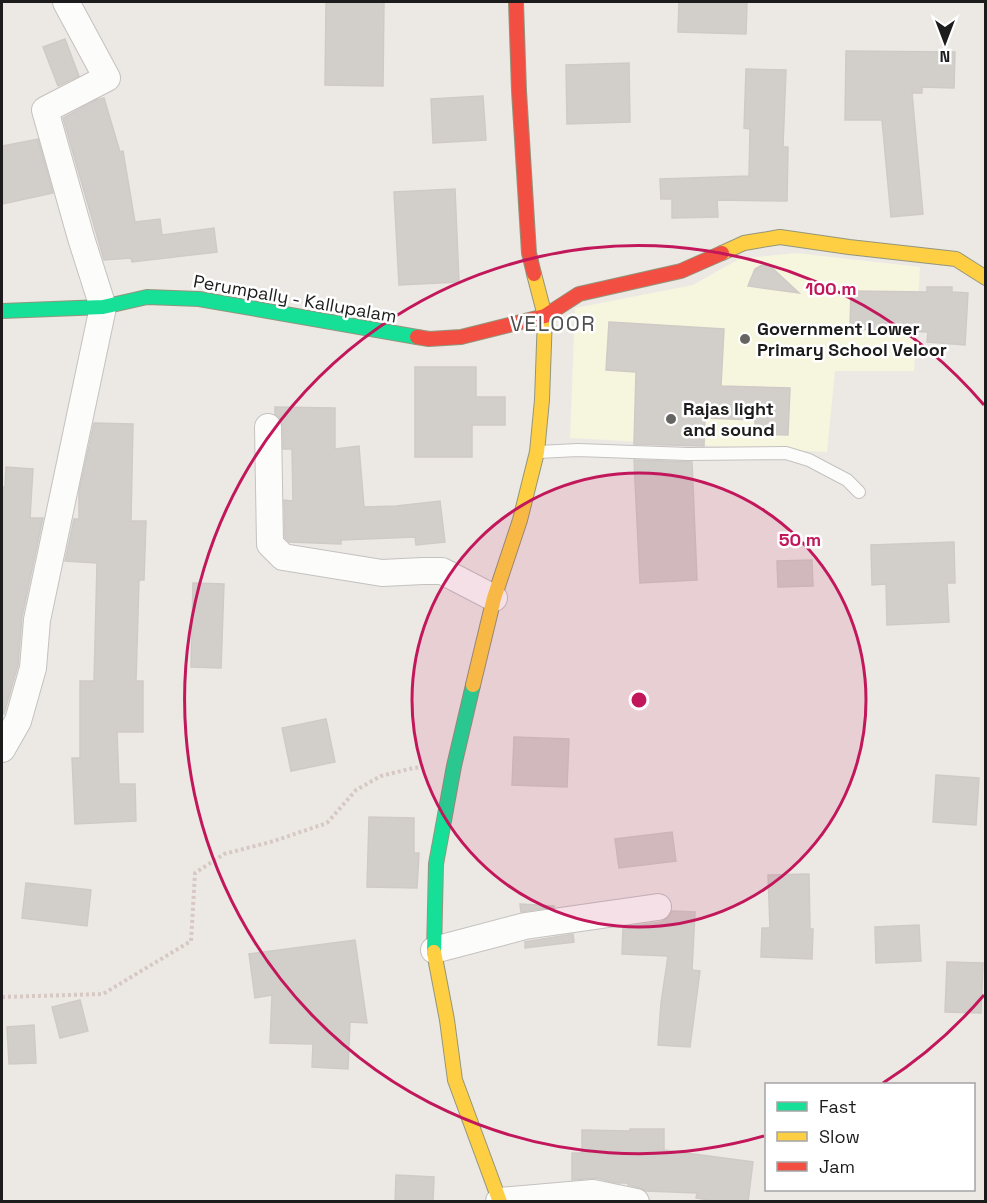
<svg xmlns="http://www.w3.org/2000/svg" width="987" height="1203" font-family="'Space Grotesk',sans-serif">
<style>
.education{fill:#f6f5de}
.building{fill:#d2cfcb;stroke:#cfcac5;stroke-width:1.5}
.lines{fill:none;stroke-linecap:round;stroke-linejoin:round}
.lane-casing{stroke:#c4c2c0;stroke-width:14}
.street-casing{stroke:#c4c2c0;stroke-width:28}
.fast-casing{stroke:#93957c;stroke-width:16}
.slow-casing{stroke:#93957c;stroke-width:16}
.jam-casing{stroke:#93957c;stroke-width:16}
.path{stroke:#d7c8c3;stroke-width:4;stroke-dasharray:3 3;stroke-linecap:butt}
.lane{stroke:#fcfcfb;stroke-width:12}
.street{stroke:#fcfcfb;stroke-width:26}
.fast{stroke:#16e098;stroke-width:14}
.slow{stroke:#ffcf43;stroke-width:14}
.jam{stroke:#f24e42;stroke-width:14}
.ring{fill:none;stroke:#c2185b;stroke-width:3}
.poi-dot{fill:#656462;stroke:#fff;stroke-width:2}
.labels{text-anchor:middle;stroke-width:5;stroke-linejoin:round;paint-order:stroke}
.street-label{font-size:18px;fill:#1c1c1c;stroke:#fff}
.poi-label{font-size:18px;font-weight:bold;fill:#1c1c1c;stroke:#fff;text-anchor:start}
.quarter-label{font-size:21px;letter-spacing:1.5px;fill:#4f4f4f;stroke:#fff}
.centre{fill:#c2185b;stroke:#fff;stroke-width:3}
.ring-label{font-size:18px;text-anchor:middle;font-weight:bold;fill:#c2185b;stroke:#fff;stroke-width:5;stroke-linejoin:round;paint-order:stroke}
</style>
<rect width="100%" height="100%" fill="#ece9e4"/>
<path class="education" d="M796,253L920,267L914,371H835L827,452L570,438L575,308L693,285L739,259Z"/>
<g class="building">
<path d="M326,2H384L383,86L325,85Z"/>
<path d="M679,2H747L746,34L678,32Z"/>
<path d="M65,39L79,76L58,86L43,47Z"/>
<path d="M846,51L955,52L954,88L922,87V93H912L923,214L891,217L882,120H845Z"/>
<path d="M629,63L630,122L567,124L566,65Z"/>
<path d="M746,69L786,70L783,147H788L787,201L717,200L718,217L672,218V199H661L660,179L749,176L750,129L744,128Z"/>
<path d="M483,96L486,140L433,143L431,99Z"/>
<path d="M104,98L120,152L123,151L135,222L160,219L162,235L214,228L217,252L132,262L131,258L104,260L63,118L96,100Z"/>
<path d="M38,139L53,193L2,204V146Z"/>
<path d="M455,189L459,282L399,285L394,192Z"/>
<path d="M762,265L770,266L799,293L748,286L755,269Z"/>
<path d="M927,287H952V292L968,293L965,345L927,342L928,332L850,329L851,291L927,292Z"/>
<path d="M609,322L724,329L721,386L790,388L788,435L755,434V420L705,418L704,446L634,444L636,372L606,370Z"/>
<path d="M415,367H476V397H505V425H472V457H415Z"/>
<path d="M275,407L335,408V449L359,446L364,507L396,506L440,501L445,542L416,545L415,537L341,540V544L289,542L285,538L284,500L293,501L292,449H283V426L280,419L275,414Z"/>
<path d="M94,423L133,424L131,521H146L144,580H139L136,681H143V732H117L119,784H135L136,821L75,824L72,758H80V681H94L97,563L65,561L74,519H79V492Z"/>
<path d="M634,460L692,462L697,580L640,583Z"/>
<path d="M6,467L33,469L30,518H43L22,617L18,665L4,714L2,713V487H5Z"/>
<path d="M954,542L955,583H947L949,622L887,625L886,584L872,585L871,545Z"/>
<path d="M812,560L813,586L778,587L777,561Z"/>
<path d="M193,583L224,584L221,668L191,667Z"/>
<path d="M326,719L335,762L291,771L282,728Z"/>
<path d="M514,737L569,739L567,787L512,785Z"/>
<path d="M936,775L979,778L976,825L933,822Z"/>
<path d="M369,817L414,818V853H419L417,888L367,887Z"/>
<path d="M672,832L676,861L619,868L615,839Z"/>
<path d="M809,874L810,929H813L812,959L761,957L762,928H770L768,875Z"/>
<path d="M26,883L91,890L87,926L22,918Z"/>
<path d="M520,904L554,906V907L521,912Z"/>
<path d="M672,911L695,912L692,970L700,971L690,1047L658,1045L661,1003L668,956L622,954L623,927L661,922L668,918Z"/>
<path d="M919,925L921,961L876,963L875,927Z"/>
<path d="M573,934L574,942L525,948V942Z"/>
<path d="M355,940L367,1023L350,1022L348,1069L312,1067L313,1044L270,1043L272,995L255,998L249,954Z"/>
<path d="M947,962L983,963L981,1013L945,1012Z"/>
<path d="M80,1000L88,1031L60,1038L52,1007Z"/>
<path d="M34,1025L36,1063L9,1064L7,1027Z"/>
<path d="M630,1129H664V1150L753,1162L748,1202H720L696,1198L697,1193L646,1191L640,1188L628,1185V1183H617L596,1178L572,1180V1153H582V1130L630,1131Z"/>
<path d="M396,1175L434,1177L433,1202H395Z"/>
</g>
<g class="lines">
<g class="lane-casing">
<path id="lane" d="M538,452L578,450L688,454L786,453L809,460L826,469L847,480L859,492"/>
</g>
<g class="street-casing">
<g id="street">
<path d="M268,427L270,544L283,557L382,573L423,571H442L494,598"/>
<path d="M2,749L18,721L33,668L37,620L103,307L81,238L45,110L107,78L66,2"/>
<path d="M434,950L525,926L658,907"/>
<path d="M499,1201L593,1193L636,1202"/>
</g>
</g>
<g class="fast-casing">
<g id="fast">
<path d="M2,311L103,307L147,297L199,299L417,337"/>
<path d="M434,952L436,864L454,766L473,685"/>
</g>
</g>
<g class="slow-casing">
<g id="slow">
<path d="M722,253L744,243L780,237L849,247L956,259L986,278"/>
<path d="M473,685L494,598L520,520L537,452L542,400L545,316L534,274"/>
<path d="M434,952L447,1020L455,1080L500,1202"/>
</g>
</g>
<g class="jam-casing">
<g id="jam">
<path d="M516,2L519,91L529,253L534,274"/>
<path d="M417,337L429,339L461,337L545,316L579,294L681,271L722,253"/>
</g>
</g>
<path class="path" d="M2,997L103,994L191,941L195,873L224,854L274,841L327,823L356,790L381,776L413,768L423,767"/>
<use href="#lane" class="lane"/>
<use href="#street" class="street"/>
<use href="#fast" class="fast"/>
<use href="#slow" class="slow"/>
<use href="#jam" class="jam"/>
</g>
<circle cx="639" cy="700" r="227" fill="#c2185b" fill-opacity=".12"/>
<g class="ring">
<circle cx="639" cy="700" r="227"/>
<path d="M984 995A454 454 0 0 1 883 1083M764 1136A454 454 0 1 1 984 405"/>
</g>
<g class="poi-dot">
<circle cx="745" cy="339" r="6"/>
<circle cx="671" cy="419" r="6"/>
</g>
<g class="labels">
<g class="street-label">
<text transform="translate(295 299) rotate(10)" y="6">Perumpally - Kallupalam</text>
</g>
<g class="poi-label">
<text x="757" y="335">Government Lower<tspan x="757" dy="21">Primary School Veloor</tspan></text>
<text x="683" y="415">Rajas light<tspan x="683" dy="21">and sound</tspan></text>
</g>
<g class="quarter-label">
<text x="553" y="331">VELOOR</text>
</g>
</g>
<circle cx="639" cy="700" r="9" class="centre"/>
<g class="ring-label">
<text x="831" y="295">100 m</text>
<text x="800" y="546">50 m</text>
</g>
<rect width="987" height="1203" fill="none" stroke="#1c1c1c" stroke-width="6"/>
<rect x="765" y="1083" width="210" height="108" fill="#ffffff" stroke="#a4a4a4" stroke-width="1.5"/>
<rect x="777" y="1102" width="30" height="9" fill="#16e098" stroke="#a4a4a4" stroke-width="1.5"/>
<text x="819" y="1113" font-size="18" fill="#1c1c1c">Fast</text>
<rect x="777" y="1132" width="30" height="9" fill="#ffcf43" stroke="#a4a4a4" stroke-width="1.5"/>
<text x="819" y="1143" font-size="18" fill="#1c1c1c">Slow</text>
<rect x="777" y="1162" width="30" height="9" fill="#f24e42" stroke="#a4a4a4" stroke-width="1.5"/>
<text x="819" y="1173" font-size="18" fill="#1c1c1c">Jam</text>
<g transform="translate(945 42) rotate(180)" stroke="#ffffff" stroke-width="4.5" paint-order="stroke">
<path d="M0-4.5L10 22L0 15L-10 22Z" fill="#1c1c1c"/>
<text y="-9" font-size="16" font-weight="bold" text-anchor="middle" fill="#1c1c1c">N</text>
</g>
</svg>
